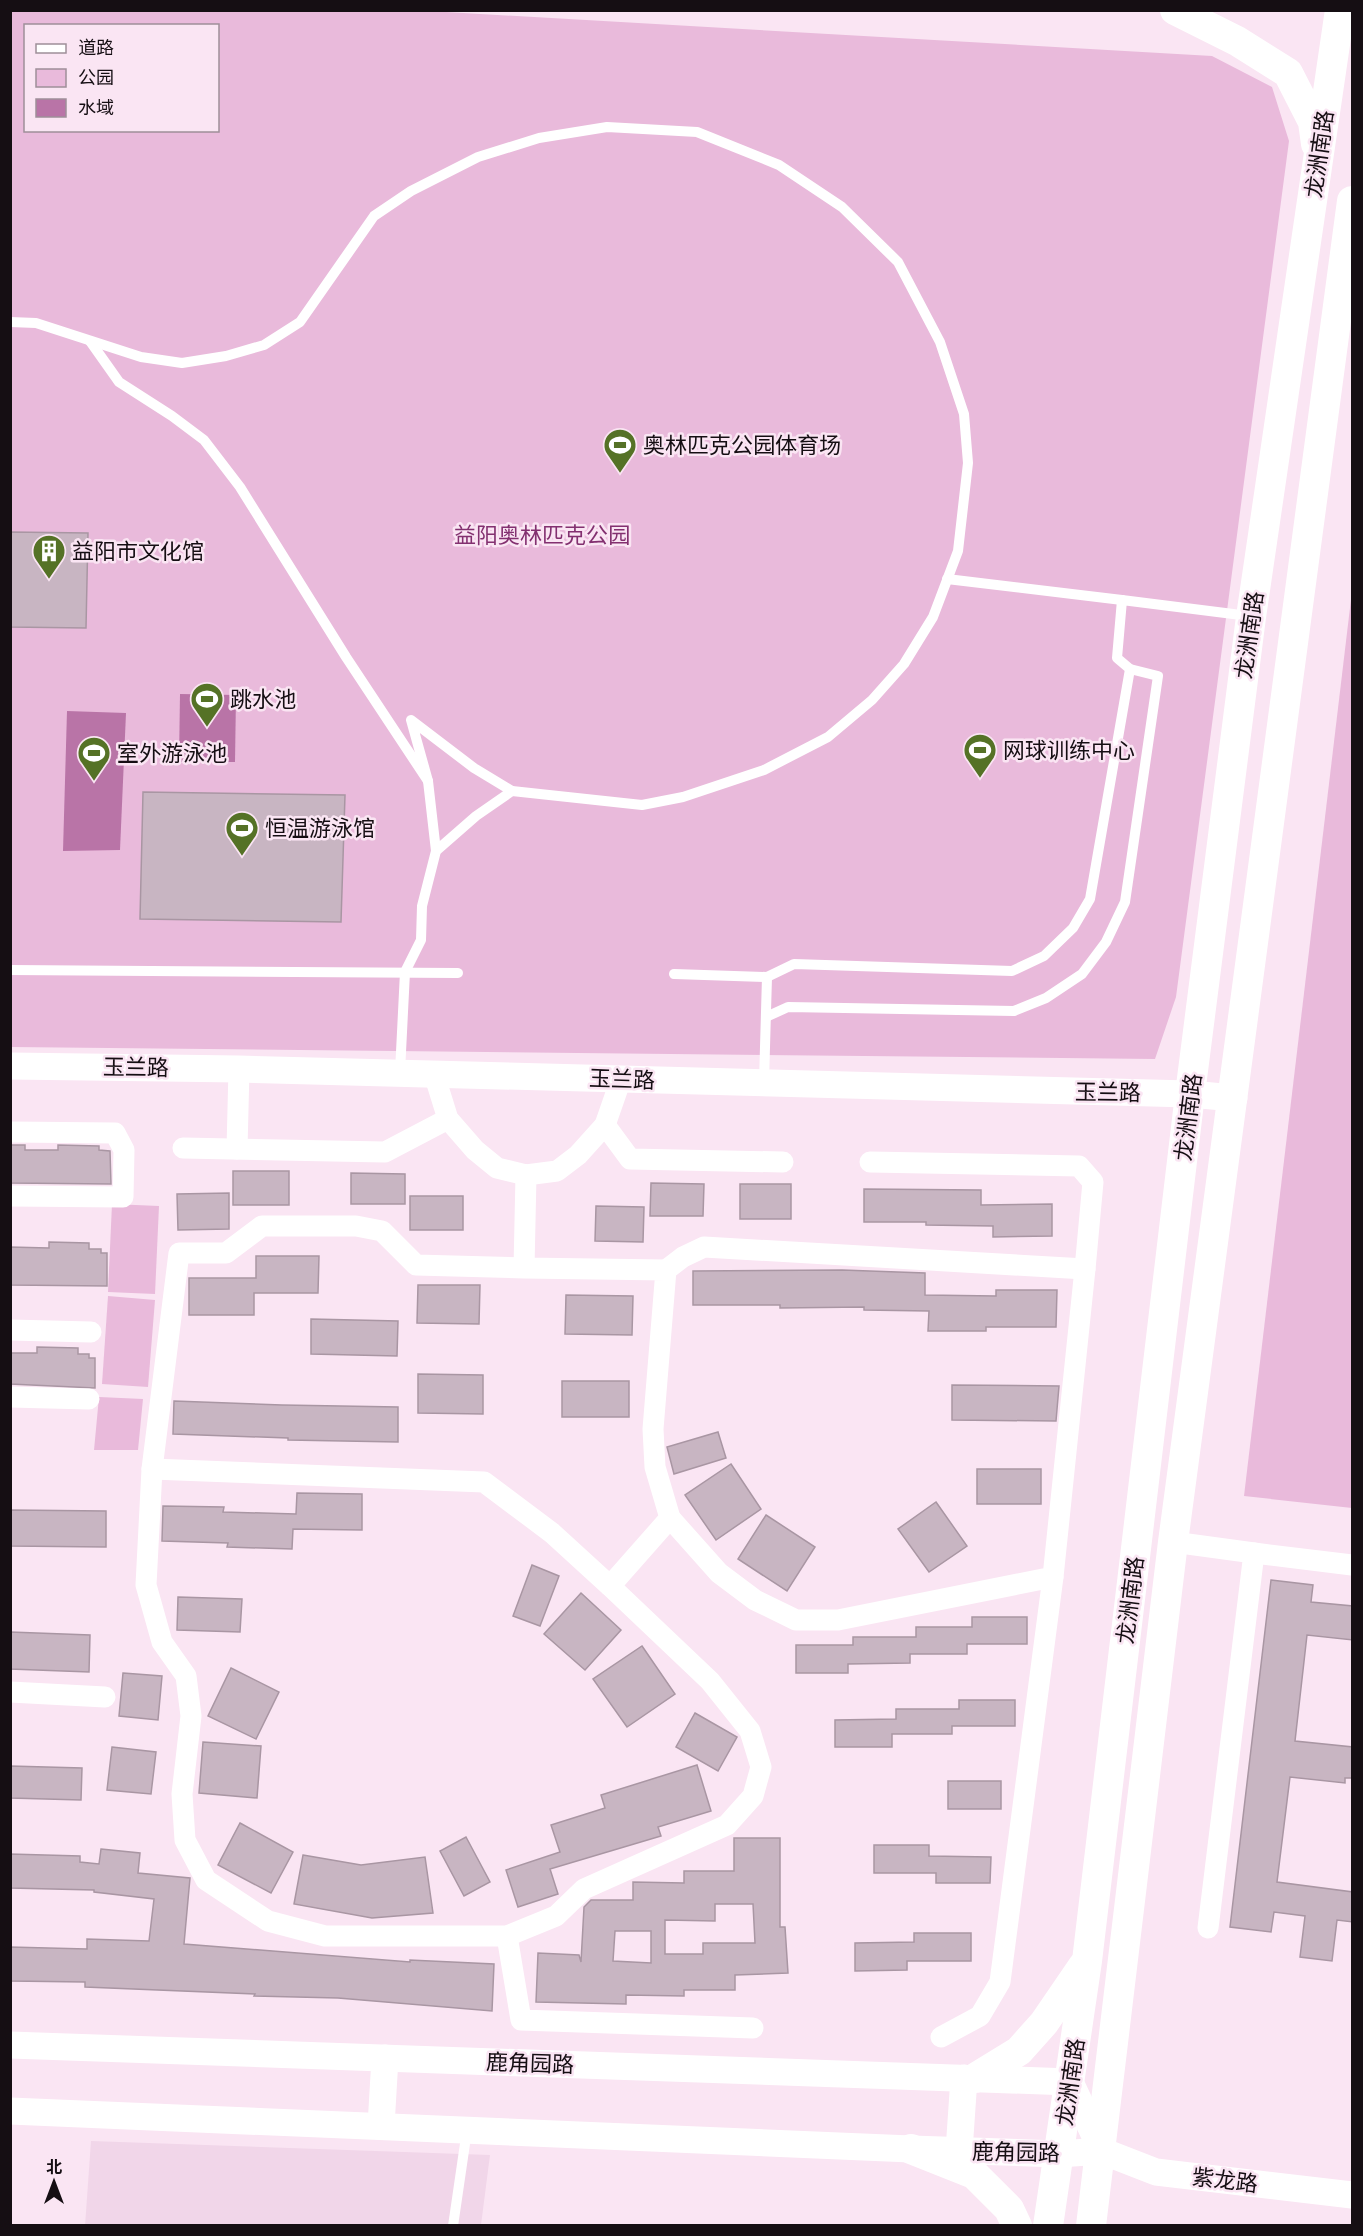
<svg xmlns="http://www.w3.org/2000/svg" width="1363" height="2236" font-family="Cabin,'Noto Sans SC',sans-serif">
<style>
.built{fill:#f1d6e9}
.green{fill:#e9badb;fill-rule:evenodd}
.water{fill:#b974a7}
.building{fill:#c8b5c2;stroke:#a996a3;stroke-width:1.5;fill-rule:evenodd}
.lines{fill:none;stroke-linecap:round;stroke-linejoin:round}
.service{stroke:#fff;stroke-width:10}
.minor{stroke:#fff;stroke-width:21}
.tertiary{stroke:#fff;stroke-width:27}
.secondary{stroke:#fff;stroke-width:30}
.labels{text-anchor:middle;stroke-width:5;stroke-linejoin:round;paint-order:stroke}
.street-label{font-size:22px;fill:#150e13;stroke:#fae5f3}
.poi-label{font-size:22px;fill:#150e13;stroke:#fae5f3;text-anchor:start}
.park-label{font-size:22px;fill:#833070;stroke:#fae5f3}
</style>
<rect width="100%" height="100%" fill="#fae5f3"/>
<path class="built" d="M91,2141L490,2155L481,2225L85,2226Z"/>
<g class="green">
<path d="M11,11H429L1212,56L1272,87L1289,141L1176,997L1155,1059L11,1047ZM26,26H218V130H26Z"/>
<path d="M1352,591V1508L1244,1496Z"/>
<path d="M112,1204L159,1206L155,1294L108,1292Z"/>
<path d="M108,1296L155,1300L148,1387L102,1384Z"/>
<path d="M99,1397L143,1399L138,1450H94Z"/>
</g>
<g class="water">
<path d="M180,694L236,695L235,762H179Z"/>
<path d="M67,711L126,713L120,850L63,851Z"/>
</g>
<g class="building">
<path d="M10,532L88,533L86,628L10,627Z"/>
<path d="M143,792L345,795L341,922L140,919Z"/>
<path d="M10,1145H25V1150H58V1145L99,1146V1150L110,1151L111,1184L10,1183Z"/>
<rect x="233" y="1171" width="56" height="34"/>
<path d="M351,1173L405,1174V1204H351Z"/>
<path d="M651,1183L704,1184L703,1216H650Z"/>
<rect x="740" y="1184" width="51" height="35"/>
<path d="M864,1189L981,1190V1205L1052,1204V1236L993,1237V1226L926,1225V1222H864Z"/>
<path d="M229,1193V1229L178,1230L177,1194Z"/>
<rect x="410" y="1196" width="53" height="34"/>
<path d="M596,1206L644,1207L643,1242L595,1241Z"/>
<path d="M49,1242L89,1243V1249H101V1253H107V1286L10,1285V1247L49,1248Z"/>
<path d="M256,1256H319L318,1293H254V1315H189V1278H256Z"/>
<path d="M842,1270L925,1273V1295L996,1296V1290H1057L1056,1327H986V1331H928L929,1311L864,1310V1307L780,1308V1305H693V1271Z"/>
<path d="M418,1285H480L479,1324L417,1323Z"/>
<path d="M566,1295L633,1296L632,1335L565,1334Z"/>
<path d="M311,1319L398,1321L397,1356L311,1354Z"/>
<path d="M37,1347L78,1348V1354H89V1358H95V1388L10,1384V1353H37Z"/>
<path d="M418,1374L483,1375V1414L418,1413Z"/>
<rect x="562" y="1381" width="67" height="36"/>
<path d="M952,1385L1059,1386L1056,1421L952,1420Z"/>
<path d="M174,1401L282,1405L398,1407V1442L288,1440V1438L173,1434Z"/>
<path d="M718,1432L726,1458L674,1474L667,1447Z"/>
<path d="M731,1464L761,1509L716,1540L685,1495Z"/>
<rect x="977" y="1469" width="64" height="35"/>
<path d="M297,1493L362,1494V1530L293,1529L292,1549L227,1547L228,1543L162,1541L163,1506L224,1507L223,1512L296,1514Z"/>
<path d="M936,1502L967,1546L929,1572L898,1529Z"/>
<path d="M10,1510L106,1511V1547L10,1546Z"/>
<path d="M766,1515L815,1547L787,1591L738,1559Z"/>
<path d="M532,1565L559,1576L540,1626L513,1616Z"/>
<path d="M1271,1580L1313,1585L1311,1602L1353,1606V1640L1307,1635L1295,1741L1353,1747V1778H1345V1783L1290,1777L1277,1882L1353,1892V1922L1337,1920L1332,1961L1300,1957L1305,1916L1274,1912L1271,1932L1230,1927Z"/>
<path d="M581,1593L621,1630L585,1670L544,1634Z"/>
<path d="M178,1597L242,1599L240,1632L177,1630Z"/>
<path d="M972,1617H1027V1644H967V1654H910V1663L848,1664V1673H796V1645H853V1637H916V1627H972Z"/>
<path d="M10,1632L90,1635L89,1672L10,1669Z"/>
<path d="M642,1646L675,1694L627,1727L593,1679Z"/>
<path d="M231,1668L279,1692L256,1739L208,1716Z"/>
<path d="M123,1673L162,1676L158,1720L119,1716Z"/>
<path d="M959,1700H1015V1726H952V1734H892V1747H835V1720L896,1719V1709H959Z"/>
<path d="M695,1713L737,1737L718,1771L676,1747Z"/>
<path d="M203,1742L261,1746L257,1798L199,1793Z"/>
<path d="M112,1747L156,1752L151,1794L107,1790Z"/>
<path d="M697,1765L711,1811L658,1827L661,1836L550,1869L558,1894L518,1907L506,1870L560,1852L551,1825L605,1808L601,1795Z"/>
<path d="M10,1766L82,1768L81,1800L10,1798Z"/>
<rect x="948" y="1781" width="53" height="28"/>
<path d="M240,1823L293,1852L271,1893L218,1865Z"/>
<path d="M466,1837L490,1882L464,1896L440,1851Z"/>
<path d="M734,1838H780V1927H785L788,1973L735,1975V1990H684V1996L626,1995V2004L536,2002L538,1953L579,1955L581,1962L584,1907L591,1900H633V1882L684,1883V1871H734ZM715,1904H753L755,1943H703V1954H665V1920L715,1921ZM615,1931H651V1963L613,1961Z"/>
<path d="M874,1845H929V1856L991,1857L990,1883H936V1873H874Z"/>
<path d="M101,1849L140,1853L138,1873L190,1878L184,1944L410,1962V1960L494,1964L492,2011L338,1998L254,1996L255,1994L85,1987V1982L10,1981V1947L87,1949V1939L149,1941L154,1899L94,1892V1890L10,1888V1854L80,1856V1862L99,1864Z"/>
<path d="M303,1855L361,1865L425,1857L433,1913L372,1918L294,1904Z"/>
<path d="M914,1933H971V1961H907V1970L855,1971V1943L914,1942Z"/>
</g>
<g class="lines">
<g class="service">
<path d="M10,322L36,323L141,357L182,363L226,356L264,345L300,322L374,216L411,191L478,157L539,138L607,127L697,132L779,165L842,207L898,262L940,342L964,414L968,463L958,551L933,617L904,664L872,700L828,737L764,770L683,797L642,805L512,791L476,816L436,851L422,906L421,940L405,972L400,1072"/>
<path d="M90,341L119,382L172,416L204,440L240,487L346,657L428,781"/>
<path d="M947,579L1122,600"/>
<path d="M436,851L428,781L411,720L474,768L512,791"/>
<path d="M10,970L458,973"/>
<path d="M674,974L767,977L794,964L1012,971L1044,956L1073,928L1090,899L1130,669L1117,658L1122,600L1249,616"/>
<path d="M766,1017L788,1007L1014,1011L1046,998L1082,974L1106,942L1125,902L1158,676L1130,669"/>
<path d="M764,1082L767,977"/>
<path d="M453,2226L467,2130"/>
</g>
<g class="minor">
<path d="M434,1074L448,1119L475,1150L497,1168L526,1175L557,1171L578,1155L605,1125L621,1079"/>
<path d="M605,1125L630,1159L783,1162"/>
<path d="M10,1132L115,1133L124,1150L123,1197L10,1196"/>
<path d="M183,1148L385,1152L448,1119"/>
<path d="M237,1149L239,1069"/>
<path d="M524,1268L666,1270L653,1429L655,1467L670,1518L610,1586L552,1533L484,1482L152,1469L179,1253H226L262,1226H356L382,1231L416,1265L524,1268L526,1175"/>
<path d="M666,1270L683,1257L704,1247L1085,1269L1093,1182L1079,1166L870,1162"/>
<path d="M10,1330L91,1332"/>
<path d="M10,1397L89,1399"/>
<path d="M152,1469L146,1585L162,1642L186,1676L191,1716L182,1794L185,1840L206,1880L268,1921L325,1936H507L556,1916L584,1889L727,1825L753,1796L761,1767L750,1731L710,1681L610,1586"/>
<path d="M670,1518L719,1573L755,1600L796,1620H838L1053,1577L1085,1269"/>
<path d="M1173,1542L1254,1553"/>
<path d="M10,1692L105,1697"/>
<path d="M1208,1928L1254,1553L1352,1565"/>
<path d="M507,1936L521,2020L753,2028"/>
<path d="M941,2037L980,2016L1000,1982L1053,1577"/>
</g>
<g class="tertiary">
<path d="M10,1066L239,1069L1190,1094L1234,1098"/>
<path d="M10,2045L1070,2082L1102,2151"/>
<path d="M10,2111L911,2149L1059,2154L1102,2151L1156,2172L1352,2195"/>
<path d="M381,2126L385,2058"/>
<path d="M959,2151L964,2078"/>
</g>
<g class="secondary">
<path d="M1175,10L1237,41L1288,73L1313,122L1316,144"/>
<path d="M975,2078L1019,2051L1044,2023L1083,1966"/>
<path d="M911,2149L974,2174L1009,2209L1017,2226"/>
<path d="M1048,2226L1087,1961L1190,1094L1251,617L1340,10"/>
<path d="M1091,2226L1173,1542L1352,201"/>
</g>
</g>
<defs>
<g id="stadium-pin" transform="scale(1.725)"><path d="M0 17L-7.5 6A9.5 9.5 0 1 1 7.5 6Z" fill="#557226" stroke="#fae5f3"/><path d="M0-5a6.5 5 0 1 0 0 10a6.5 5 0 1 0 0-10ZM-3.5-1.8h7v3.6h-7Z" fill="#fff"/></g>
<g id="building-pin" transform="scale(1.725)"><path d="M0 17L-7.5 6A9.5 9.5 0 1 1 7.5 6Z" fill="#557226" stroke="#fae5f3"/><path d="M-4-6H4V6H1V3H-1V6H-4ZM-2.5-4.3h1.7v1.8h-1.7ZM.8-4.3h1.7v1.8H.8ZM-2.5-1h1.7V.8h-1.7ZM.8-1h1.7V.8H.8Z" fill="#fff"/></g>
</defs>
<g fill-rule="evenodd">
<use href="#stadium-pin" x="620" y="445"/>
<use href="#building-pin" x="49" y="551"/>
<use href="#stadium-pin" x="207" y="699"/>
<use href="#stadium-pin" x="980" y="750"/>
<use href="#stadium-pin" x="94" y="753"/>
<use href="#stadium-pin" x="242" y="828"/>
</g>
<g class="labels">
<g class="street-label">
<text transform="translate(1319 154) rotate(-82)" y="8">龙洲南路</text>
<text transform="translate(1249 635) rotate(-82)" y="8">龙洲南路</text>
<text transform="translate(136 1067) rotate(1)" y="8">玉兰路</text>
<text transform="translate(622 1079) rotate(2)" y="8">玉兰路</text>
<text transform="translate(1108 1092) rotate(1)" y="8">玉兰路</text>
<text transform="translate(1188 1117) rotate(-83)" y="8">龙洲南路</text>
<text transform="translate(1130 1600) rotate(-83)" y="8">龙洲南路</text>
<text transform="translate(530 2063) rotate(2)" y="8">鹿角园路</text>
<text transform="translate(1070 2082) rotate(-82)" y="8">龙洲南路</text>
<text transform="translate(1016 2152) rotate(1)" y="8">鹿角园路</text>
<text transform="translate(1225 2180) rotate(7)" y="8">紫龙路</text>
</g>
<g class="poi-label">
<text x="643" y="453">奥林匹克公园体育场</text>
<text x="72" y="559">益阳市文化馆</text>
<text x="230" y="707">跳水池</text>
<text x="1003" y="758">网球训练中心</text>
<text x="117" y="761">室外游泳池</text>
<text x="265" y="836">恒温游泳馆</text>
</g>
<g class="park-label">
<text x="542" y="543">益阳奥林匹克公园</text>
</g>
</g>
<rect width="1363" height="2236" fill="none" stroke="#150e13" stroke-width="24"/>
<rect x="24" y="24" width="195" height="108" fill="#fae5f3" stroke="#9e8f99" stroke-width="1.5"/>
<rect x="36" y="44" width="30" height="9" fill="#ffffff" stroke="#9e8f99" stroke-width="1.5"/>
<text x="78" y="54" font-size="18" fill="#150e13">道路</text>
<rect x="36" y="69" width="30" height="18" fill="#e9badb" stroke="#9e8f99" stroke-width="1.5"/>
<text x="78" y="84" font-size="18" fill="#150e13">公园</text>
<rect x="36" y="99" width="30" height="18" fill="#b974a7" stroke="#9e8f99" stroke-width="1.5"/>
<text x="78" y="114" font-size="18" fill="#150e13">水域</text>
<g transform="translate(54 2182)" stroke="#fae5f3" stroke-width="4.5" paint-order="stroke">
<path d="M0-4.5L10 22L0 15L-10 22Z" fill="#150e13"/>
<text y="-9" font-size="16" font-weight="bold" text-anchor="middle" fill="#150e13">北</text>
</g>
</svg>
